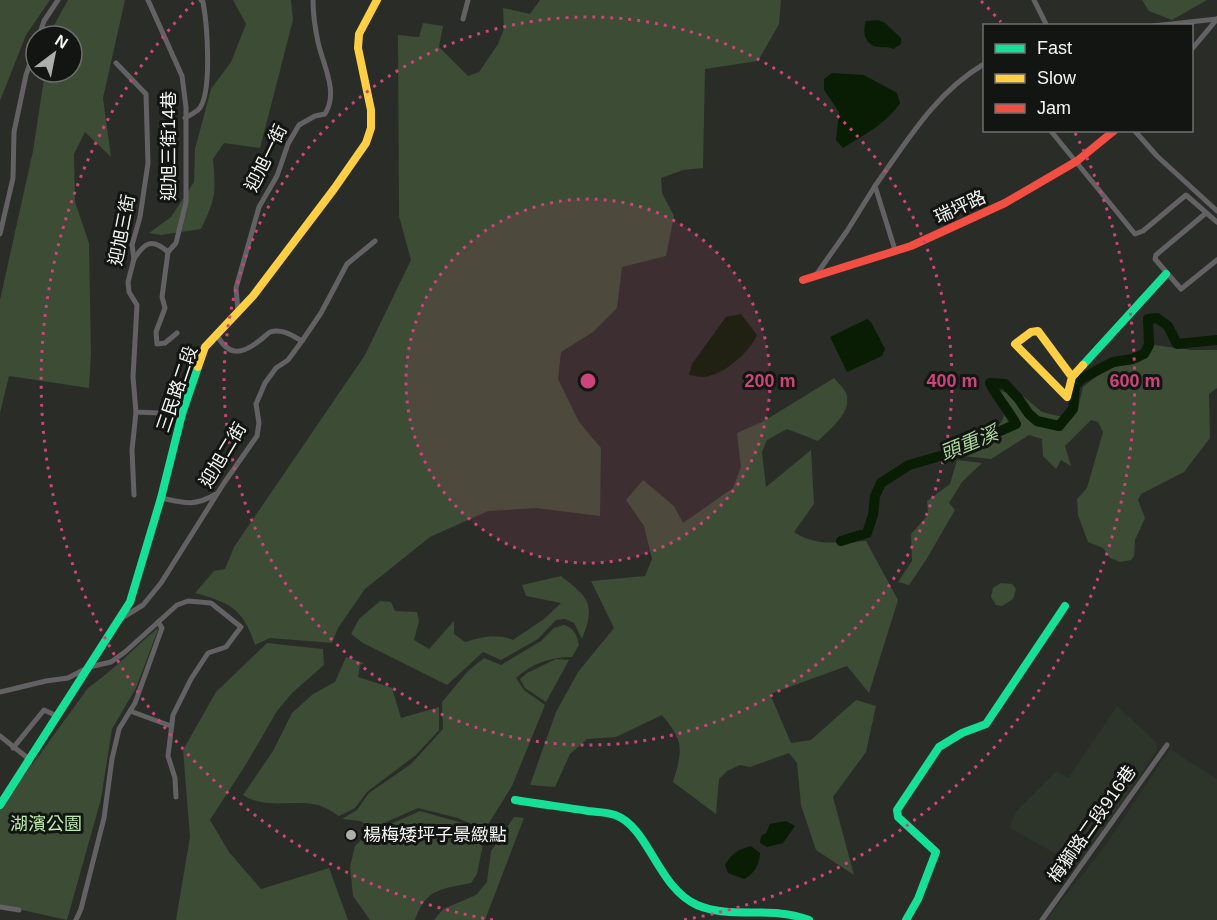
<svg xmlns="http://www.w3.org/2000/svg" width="1217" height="920" font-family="Arial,'Noto Sans TC',sans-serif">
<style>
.built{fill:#2d342a}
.green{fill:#3c4c35}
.water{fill:#081d04}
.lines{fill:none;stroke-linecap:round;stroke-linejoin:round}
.river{stroke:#081d04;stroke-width:10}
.street{stroke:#636164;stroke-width:5}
.fast{stroke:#16e098;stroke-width:8}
.slow{stroke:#ffcf43;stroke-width:8}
.jam{stroke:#f24e42;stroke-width:8}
.ring{fill:none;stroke:#cc4479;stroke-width:3;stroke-dasharray:3 6}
.poi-dot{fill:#adafab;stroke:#131512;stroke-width:2}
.labels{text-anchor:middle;stroke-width:6;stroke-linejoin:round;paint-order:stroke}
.street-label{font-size:18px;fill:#f3f6f2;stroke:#131512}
.park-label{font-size:18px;fill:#beebab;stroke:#131512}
.poi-label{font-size:18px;fill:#f3f6f2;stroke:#131512;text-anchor:start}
.water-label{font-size:20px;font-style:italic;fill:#abd799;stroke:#131512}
.centre{fill:#cc4479;stroke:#131512;stroke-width:3}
.ring-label{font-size:18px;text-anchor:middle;font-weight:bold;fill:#cc4479;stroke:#131512;stroke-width:6;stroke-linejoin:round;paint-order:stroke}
</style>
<rect width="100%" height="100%" fill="#2a2c28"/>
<g class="built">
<path d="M1117,706L1156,742L1157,750L1118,809L1077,866L1010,828L1015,813L1057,771L1068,778Z"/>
<path d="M1170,749L1217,779V920H1046L1103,849Z"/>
</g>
<g class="green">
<path d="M0,0H50L26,35L0,101Z"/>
<path d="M68,0H125L103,98L111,157L85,132L74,154L75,202L89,243L91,354L89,388L9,376L0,413V300L33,151L45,72H72V36H51L52,29Z"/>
<path d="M233,0H291L293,20L260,148L224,143L213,159C216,192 216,199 201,229L161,235L149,233L171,217L194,182L195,149L211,89L231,62L246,24Z"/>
<path d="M540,0H781L779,24L758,61L705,69L703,168L683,170L661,178L662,193L674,216L666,256L622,267L617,308L593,332L561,352L558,379L579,422L601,448L600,516L536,508L488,511L430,537L365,589L338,628L332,643L270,638L255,645C243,608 230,603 195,593L214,571L225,569L234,547L365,355L411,260L399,216L398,35L419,37L423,23L443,26L439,47L468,76L479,72L498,44L504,29L503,8L530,14Z"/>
<path d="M1142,0H1207L1172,20L1149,11Z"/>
<path d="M1154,345L1191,350H1217V388L1209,394L1210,438L1184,472L1141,494L1138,500L1145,518L1135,540L1134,556L1131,560L1120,562L1110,558L1103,548L1088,542L1078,515L1077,499L1087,488L1103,432L1098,422L1091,420L1065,446L1071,466L1061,460L1056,469L1043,456L1042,439L1029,435L991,459L963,456L949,447L1001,423L1004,416L1000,391L1023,396L1042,412L1071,419L1078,408L1083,387C1091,381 1101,371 1111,368C1134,362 1141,369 1154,345Z"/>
<path d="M834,378C837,382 844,388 846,393C853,412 830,429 818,441L787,429L767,440L762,452L766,487L811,450L814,504L794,532C815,547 841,542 866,541L898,600L869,693L847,666L770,694L791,743L811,740L856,700L876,706L866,752L833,797L854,875L816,850L801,805L797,763L789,753L750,767L740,765L727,771L719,779L716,814L673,782C683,750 684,741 662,715L616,737L587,739L570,754L555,787L530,785L556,712L578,672L614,628L591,581L645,576L652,559L644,526L626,500L643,480L674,506L683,523L733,488L741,467L737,433L764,421Z"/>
<path d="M957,460L982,463L962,482L949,503L955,510L926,560L909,585L898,582L912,561L911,534L928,515L927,501L950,484Z"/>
<path d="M561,576C589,598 596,604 582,639L574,623L565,619L556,620L538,639L501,660L483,652L447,685L363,643L351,634L359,619L380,601L391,602L395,611L417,612L419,621L414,640L429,649L454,621V634L465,642C482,637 496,633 513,640L544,619L561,603L526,596L522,585Z"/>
<path d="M1001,583L1012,584L1016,589L1013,599L1002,606L996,605L991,597L993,588Z"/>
<path d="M564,625C574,628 577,635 579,645L572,657C551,657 532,663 516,678L524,690L545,705L512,786L487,826L474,825L458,818L418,808L373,828L360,821L342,819L357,810L369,793L411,764L443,729L442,702L468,671L484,658L501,665L541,641L554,628Z"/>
<path d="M159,627L136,688L112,729L101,799L67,920L0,905V809L88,688C113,671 135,647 159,627Z"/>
<path d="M267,643L323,649L324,665L292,693L277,711L248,761L210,820L229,852L261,889L329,868L348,920H176L190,837L183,750L216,692Z"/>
<path d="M346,657L364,663L360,665L358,677L392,688L401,718L439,707V730L416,755L367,792L355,808L339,816C333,812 325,807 318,805C293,799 266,810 243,795L273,751L292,713L313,694L335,682Z"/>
<path d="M556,659L569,660L546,702L525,688L520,679L527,673Z"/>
<path d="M420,811L459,822L478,830L486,829L477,874L471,883C442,889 426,888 415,920H370L353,896L350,867L355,846L366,835Z"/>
<path d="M514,817L524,818L485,920H434L443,909L476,895L487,882L491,851Z"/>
</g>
<g class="water">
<path d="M878,20L885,23L901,38V44L893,49C887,46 886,48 879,47C865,46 862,32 866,21Z"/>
<path d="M832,73L864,75L897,93L900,103C886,124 864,135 843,148L836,140L839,112L824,90V79Z"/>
<path d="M741,314L757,335C750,351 727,372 709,376C703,378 696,376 689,375L692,364L726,317Z"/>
<path d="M867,319L871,322L885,349L882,356L847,372L830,337Z"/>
<path d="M786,821L795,826L783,843L767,847L760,843L761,836L766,833L770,824Z"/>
<path d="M751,846L760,853C760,864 754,874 744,879L728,873L725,865C732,853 737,850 751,846Z"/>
</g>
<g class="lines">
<path class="river" d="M841,541L867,533L873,515L875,496L881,483L909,465L954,452L1016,424C1008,409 997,398 990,383L1005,384L1018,398L1029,414L1037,421L1059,426L1073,409L1075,386L1081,379L1113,362L1132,359L1144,354L1149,345L1148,319L1157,318L1168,326L1177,344L1217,340"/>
<g class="street">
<path d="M1034,0L1047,26"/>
<path d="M463,19L468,0"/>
<path d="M1153,26L1217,19"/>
<path d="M39,36L44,21L58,0"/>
<path d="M1192,49L1217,19"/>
<path d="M116,63L146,94L148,163L140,217L132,245L134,259L128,282L129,292L137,305L133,377L136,412L182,414"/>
<path d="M185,118C189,116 194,113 198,110C213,96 207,23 203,2L201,0"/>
<path d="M1050,130L1135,234L1143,231L1186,195L1217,222"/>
<path d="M1134,130L1157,156L1217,211"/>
<path d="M1206,213L1156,255L1155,259L1181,289L1217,260"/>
<path d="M0,234L13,178L14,132L26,75L36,46"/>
<path d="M895,250L875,186C907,141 935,93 984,64"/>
<path d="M168,252L162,297L165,308L156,332L157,344L165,343L177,333"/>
<path d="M134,259C145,242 152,238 168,252L176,243L186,202V107L182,76L148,0"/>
<path d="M816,275L847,231L875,186"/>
<path d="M238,311L236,288L259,207L277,176L288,144L299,125L315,116L325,114C339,92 323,65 318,42C315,28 313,15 313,0"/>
<path d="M217,335C228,356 241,355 259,341C262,339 267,334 270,332C282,328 293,336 302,341"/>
<path d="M134,495L132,450L136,412"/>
<path d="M161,498C184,503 194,507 216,494"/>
<path d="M122,618L143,605L161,583L224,483L257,436L259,423L256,404L265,383L276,368L288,360L302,341L321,313L347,264L375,241"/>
<path d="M0,692L46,681L68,678L89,667L111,662L125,652L177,605L188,601L211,603L241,627L226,647L208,653L191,679L173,715L168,756L175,778L176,797"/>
<path d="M130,711L171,726"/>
<path d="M0,736L29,759"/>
<path d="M13,748L44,710L57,716"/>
<path d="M0,907L19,910"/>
<path d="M76,920L81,909L104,818L112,759L119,729L135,703L162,628L158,622"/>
<path d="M1042,920L1167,745"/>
</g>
<g class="fast">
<path d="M1083,365L1166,274"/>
<path d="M515,800C539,804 563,807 588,811C596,812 607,812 615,815C649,827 657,887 697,905C732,920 770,905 809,920"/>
<path d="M0,805L130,602L161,498L182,414L198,367"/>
<path d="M906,920L918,899L936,852L898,817L897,810L939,747L962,733L986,724L1065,606"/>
</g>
<g class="slow">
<path d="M198,367L205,347L253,296L334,189L366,143L371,128V110L358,48L359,34L377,0"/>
<path d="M1072,377L1067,397L1015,344L1031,332L1038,331L1072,377L1083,365"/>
</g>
<path class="jam" d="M803,280L911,246L1005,203L1077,161L1115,130"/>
</g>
<circle cx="588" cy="381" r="182" fill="#cc4479" fill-opacity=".12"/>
<g class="ring">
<circle cx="588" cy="381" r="182"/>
<circle cx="588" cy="381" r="364"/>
<path d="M493 920A547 547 0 0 1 195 1M981 1A547 547 0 0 1 1001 22M1075 133A547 547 0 0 1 683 920"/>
</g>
<circle class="poi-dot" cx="351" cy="835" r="6"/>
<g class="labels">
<g class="street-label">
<text transform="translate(169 146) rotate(-90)" y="6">迎旭三街14巷</text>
<text transform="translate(266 158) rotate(-64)" y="6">迎旭一街</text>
<text transform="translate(960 207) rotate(-25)" y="6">瑞坪路</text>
<text transform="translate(122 230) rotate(-79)" y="6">迎旭三街</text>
<text transform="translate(177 389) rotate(-71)" y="6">三民路二段</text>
<text transform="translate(223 455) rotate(-59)" y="6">迎旭二街</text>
<text transform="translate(1092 824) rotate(-55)" y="6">梅獅路二段916巷</text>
</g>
<g class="park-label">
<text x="46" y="830">湖濱公園</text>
</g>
<g class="poi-label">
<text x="363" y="841">楊梅矮坪子景緻點</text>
</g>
<g class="water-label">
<text transform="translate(969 443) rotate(-22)" y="7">頭重溪</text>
</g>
</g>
<circle cx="588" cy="381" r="9" class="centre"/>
<g class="ring-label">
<text x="770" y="387">200 m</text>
<text x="952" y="387">400 m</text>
<text x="1135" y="387">600 m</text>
</g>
<rect x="983" y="24" width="210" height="108" fill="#131512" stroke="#6d6f6c" stroke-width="1.5"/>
<rect x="995" y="44" width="30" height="9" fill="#16e098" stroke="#6d6f6c" stroke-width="1.5"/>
<text x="1037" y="54" font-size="18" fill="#f3f6f2">Fast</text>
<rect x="995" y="74" width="30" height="9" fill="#ffcf43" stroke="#6d6f6c" stroke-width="1.5"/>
<text x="1037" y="84" font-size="18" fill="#f3f6f2">Slow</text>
<rect x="995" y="104" width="30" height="9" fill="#f24e42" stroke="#6d6f6c" stroke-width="1.5"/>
<text x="1037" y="114" font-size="18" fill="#f3f6f2">Jam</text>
<g transform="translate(54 54) rotate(32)"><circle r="28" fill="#131512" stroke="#6d6f6c" stroke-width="1.5"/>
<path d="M0-4.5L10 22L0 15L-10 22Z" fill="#adafab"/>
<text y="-9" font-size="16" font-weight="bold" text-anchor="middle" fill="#f3f6f2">N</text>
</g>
</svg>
